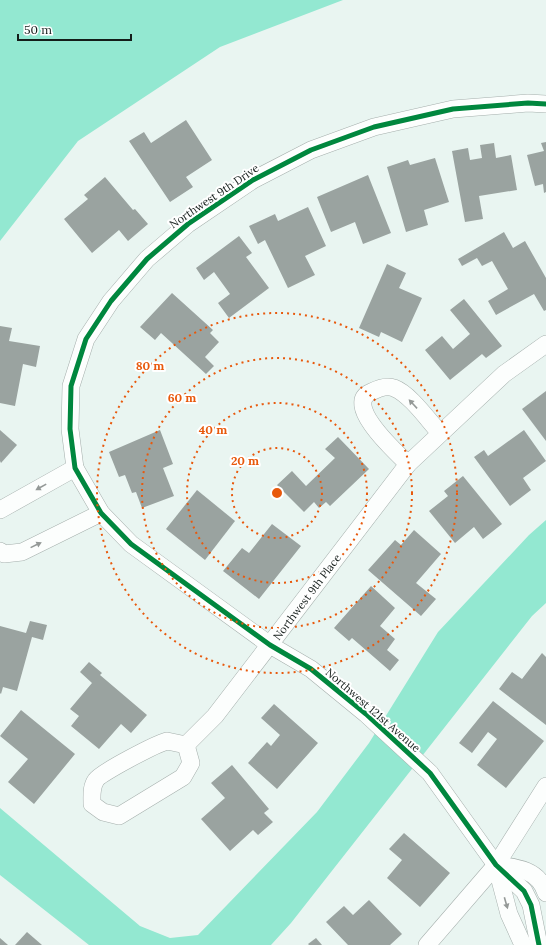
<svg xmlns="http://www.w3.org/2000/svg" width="546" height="945" font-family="Lora,serif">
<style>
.water{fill:#93e8d1}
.building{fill:#9aa3a0}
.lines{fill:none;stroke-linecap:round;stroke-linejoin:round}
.street-casing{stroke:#a5afac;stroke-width:18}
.street{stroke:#fcfefd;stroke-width:17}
.cycleway-casing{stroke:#fff;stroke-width:8}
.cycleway{stroke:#00873e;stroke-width:5}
.oneway{fill:#949997}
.ring{fill:none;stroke:#e8590c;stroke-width:2;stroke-dasharray:2 4}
.labels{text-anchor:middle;stroke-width:4;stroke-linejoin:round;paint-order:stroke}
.street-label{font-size:11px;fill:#141d1a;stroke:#fff}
.centre{fill:#e8590c;stroke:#fff;stroke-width:2}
.ring-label{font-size:12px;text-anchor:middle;font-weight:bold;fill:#e8590c;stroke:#fff;stroke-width:4;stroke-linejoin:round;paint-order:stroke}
</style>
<rect width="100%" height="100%" fill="#e9f5f1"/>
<g class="water">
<path d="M0,0H343L220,47L78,141L0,241Z"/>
<path d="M546,520V603L532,616L291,923L271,945H89L0,875V808L140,926L170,938L198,935L317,812L369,743L438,632L529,535Z"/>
</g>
<g class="building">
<path d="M186,120L212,160L186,177L193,187L170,202L129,141L144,132L151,143Z"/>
<path d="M546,142V192L544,193L543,184L535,186L527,155L544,151L541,143Z"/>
<path d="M494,143L496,158L511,155L517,190L479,196L483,219L465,222L452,151L468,148L470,160L482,158L480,145Z"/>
<path d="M435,158L449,202L424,210L428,225L406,232L387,167L408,160L410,165Z"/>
<path d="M368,175L391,233L363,244L355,222L331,232L317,197Z"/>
<path d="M105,177L133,210L135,209L148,224L128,241L119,230L92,253L64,219L88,199L84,195Z"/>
<path d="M308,207L326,246L305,256L315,275L288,288L265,240L258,244L249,226L275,214L278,221Z"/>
<path d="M504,232L513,248L525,241L546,278V310L544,311L534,294L496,315L488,301L508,289L492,261L482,266L477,258L462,266L458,259Z"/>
<path d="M239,236L252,253L246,257L269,288L229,318L218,303L230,294L214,272L204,280L196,268Z"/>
<path d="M387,264L406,273L399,288L422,298L402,342L381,332L379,337L359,328Z"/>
<path d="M172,293L213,330L210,333L219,342L205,357L214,366L206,374L161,333L155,340L140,327Z"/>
<path d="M464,299L502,346L486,358L482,354L450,380L425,350L442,336L453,349L470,334L450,310Z"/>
<path d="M0,326L12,328L9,341L40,346L36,367L23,364L15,406L0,403Z"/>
<path d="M546,391V441L522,409Z"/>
<path d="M0,430L17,445L1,463L0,461Z"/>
<path d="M160,430L173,464L163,468L174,496L142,508L136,492L132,493L125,475L119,477L109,452Z"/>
<path d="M524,430L546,461L523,478L531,490L510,506L474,457L484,450L488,456Z"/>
<path d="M338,437L369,469L330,506L326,502L319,508L314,502L304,512L277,485L292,471L306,486L335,458L325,449Z"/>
<path d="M463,476L502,524L483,539L474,527L455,543L429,511L448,496L444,491Z"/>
<path d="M197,490L235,521L205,560L166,529Z"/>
<path d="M272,524L301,546L259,599L223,571L242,548L249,553Z"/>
<path d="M414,530L441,554L416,583L436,599L421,616L368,570L395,540L401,545Z"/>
<path d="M371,586L395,608L380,626L395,639L387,650L399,660L390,671L352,638L349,641L334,628Z"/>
<path d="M30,621L47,625L43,640L32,637L17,691L3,687L1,694L0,693V626L26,633Z"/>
<path d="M542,653L546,657V725L499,689L512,672L522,679Z"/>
<path d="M89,662L102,673L100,675L147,715L131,733L121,724L99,749L71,726L79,716L70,709L92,683L80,672Z"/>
<path d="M493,701L544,741L506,788L477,765L497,739L488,732L472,753L459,743Z"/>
<path d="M274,704L318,743L277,789L248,763L267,742L271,746L280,735L261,718Z"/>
<path d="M21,710L75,754L34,804L8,782L28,759L0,736Z"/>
<path d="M232,765L269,809L264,813L273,822L258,835L253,830L230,851L201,819L225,798L211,783Z"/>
<path d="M404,833L450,873L420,907L387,878L402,860L389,849Z"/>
<path d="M369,900L402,934L390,945H348L326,922L344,906L353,915Z"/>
<path d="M27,932L42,945H15Z"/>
<path d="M0,938L8,945H0Z"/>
<path d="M316,938L322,945H309L308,944Z"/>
</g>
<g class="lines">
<g class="street-casing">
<g id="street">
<path d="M408,464C398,454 342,404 371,392C377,389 387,385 394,388C410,394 428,420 440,433"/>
<path d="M0,510L75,468"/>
<path d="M0,551L4,554L22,552L101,513"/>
<path d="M167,741L186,745L191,763L183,777L119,816L103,812L92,804C92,795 91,787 96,780C100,773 156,744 167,741Z"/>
<path d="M186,745L215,716L408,464L504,374L546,344"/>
<path d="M496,865L509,914L523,945"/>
<path d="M496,865C517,867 539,870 546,893"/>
<path d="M427,945L496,865L546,786"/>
<path d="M539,945L531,905L524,891L496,865L430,773L366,714L311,669L270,645L131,544L101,513L75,468L70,429L71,386L86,339L111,301L147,259L188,224L253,180L311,150L374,127L453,109L528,103L546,104"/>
</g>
</g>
<use href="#street" class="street"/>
<g class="cycleway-casing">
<path id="cycleway" d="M539,945L531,905L524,891L496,865L430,773L366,714L311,669L270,645L131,544L101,513L75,468L70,429L71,386L86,339L111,301L147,259L188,224L253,180L311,150L374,127L453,109L528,103L546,104"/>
</g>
<use href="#cycleway" class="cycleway"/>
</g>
<defs><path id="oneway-solid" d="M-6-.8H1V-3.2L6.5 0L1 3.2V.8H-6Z"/></defs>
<g class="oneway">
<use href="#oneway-solid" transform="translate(413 404) rotate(-133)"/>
<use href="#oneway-solid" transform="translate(41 487) rotate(151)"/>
<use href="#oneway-solid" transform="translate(36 545) rotate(-26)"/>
<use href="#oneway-solid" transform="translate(506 903) rotate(74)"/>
</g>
<g class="ring">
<circle cx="277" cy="493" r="45"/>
<circle cx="277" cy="493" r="90"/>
<circle cx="277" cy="493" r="135"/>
<circle cx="277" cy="493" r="180"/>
</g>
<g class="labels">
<g class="street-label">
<text transform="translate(214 196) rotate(-34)" y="4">Northwest 9th Drive</text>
<text transform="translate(307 597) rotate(-53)" y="4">Northwest 9th Place</text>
<text transform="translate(373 710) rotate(41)" y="4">Northwest 121st Avenue</text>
</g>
</g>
<circle cx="277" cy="493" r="6" class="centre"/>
<g class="ring-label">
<text x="150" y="370">80 m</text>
<text x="182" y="402">60 m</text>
<text x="213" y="434">40 m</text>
<text x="245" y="465">20 m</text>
</g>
<path d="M18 34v6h113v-6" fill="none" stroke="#141d1a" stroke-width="2"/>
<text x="24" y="34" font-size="12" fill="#141d1a" stroke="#ffffff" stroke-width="3" paint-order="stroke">50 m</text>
</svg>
